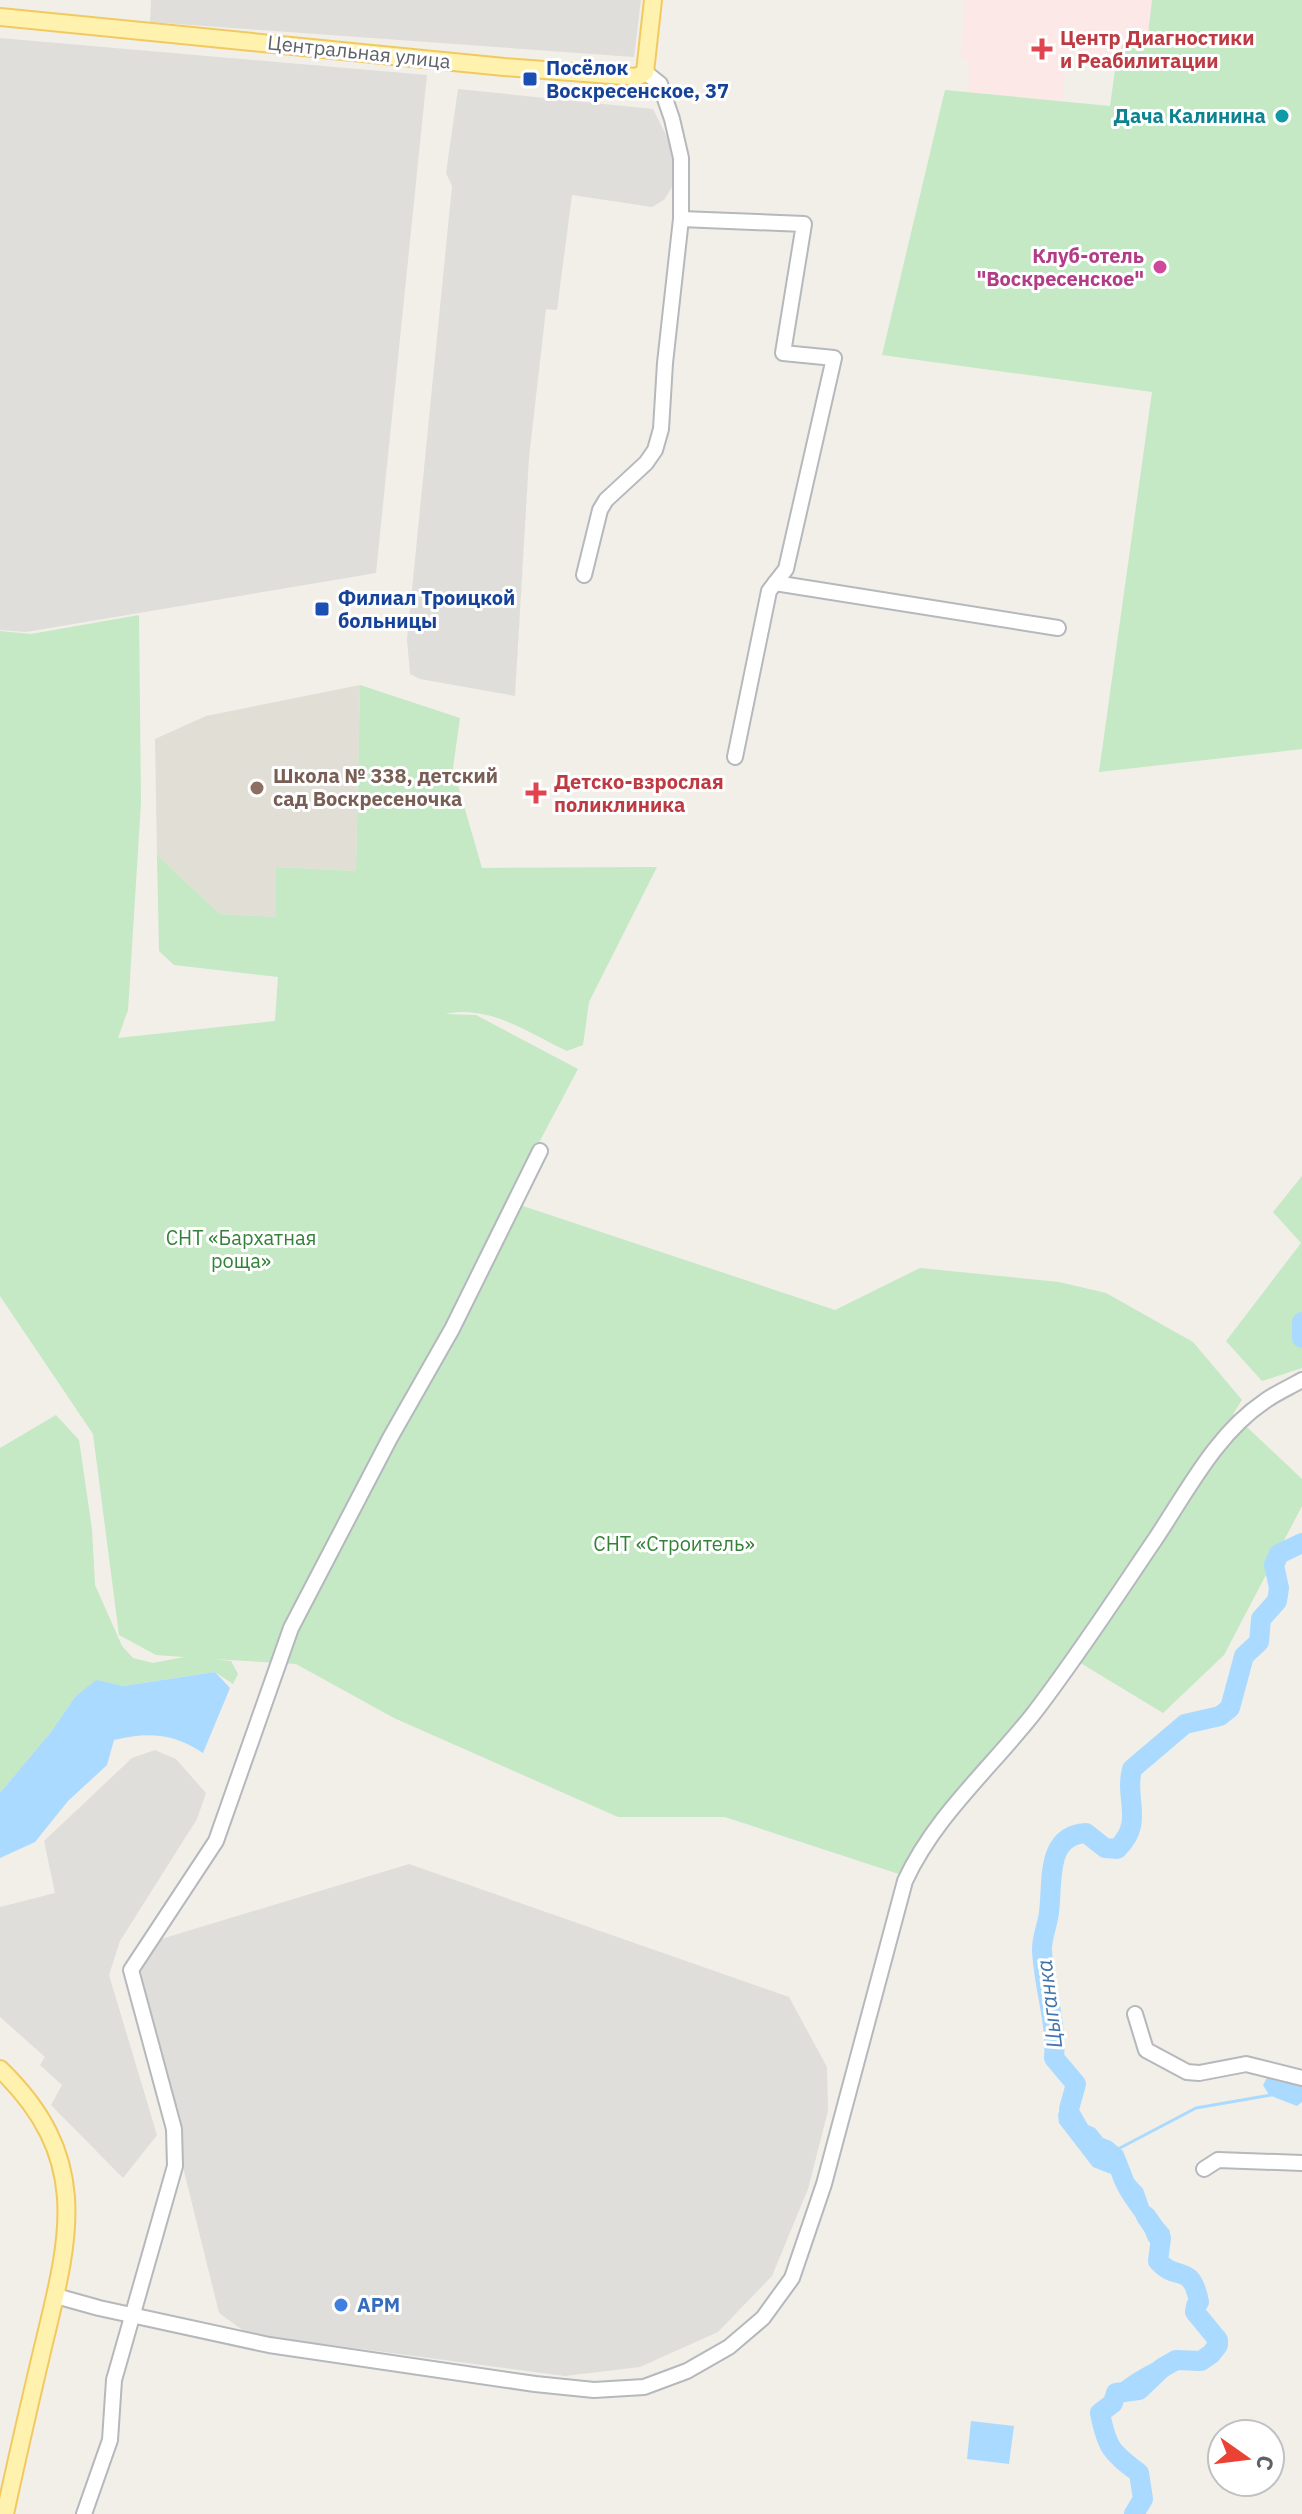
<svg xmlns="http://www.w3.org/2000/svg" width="1302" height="2514" font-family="'IBM Plex Sans',sans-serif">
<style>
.industrial{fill:#e0deda}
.education{fill:#e1ded6}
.medical{fill:#fce8e6}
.green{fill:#c5e8c5}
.water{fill:#aadaff}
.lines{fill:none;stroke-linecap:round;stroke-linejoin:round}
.stream{stroke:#aadaff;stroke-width:3}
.river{stroke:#aadaff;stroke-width:20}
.minor-casing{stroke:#b5b8bc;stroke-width:18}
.major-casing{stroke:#f2c960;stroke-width:20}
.minor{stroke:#fff;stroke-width:14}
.major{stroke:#fff2af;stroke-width:16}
.health-dot{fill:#e0444e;stroke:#fff;stroke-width:3}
.transit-dot{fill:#1a4fb4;stroke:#fff;stroke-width:3}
.culture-dot{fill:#0f9aa8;stroke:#fff;stroke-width:3}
.hotel-dot{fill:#d1479c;stroke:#fff;stroke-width:3}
.education-dot{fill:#8d6e63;stroke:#fff;stroke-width:3}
.shop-dot{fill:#3f7fe0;stroke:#fff;stroke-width:3}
.labels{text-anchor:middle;stroke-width:6;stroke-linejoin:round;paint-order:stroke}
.health-label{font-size:20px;font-weight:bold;fill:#be3a42;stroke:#fff;text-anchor:start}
.street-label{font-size:20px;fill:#5f6368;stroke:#fff}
.transit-label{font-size:20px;font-weight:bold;fill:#164399;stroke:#fff;text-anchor:start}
.culture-label{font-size:20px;font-weight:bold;fill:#0d838f;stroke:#fff;text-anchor:end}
.hotel-label{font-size:20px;font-weight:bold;fill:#b23c85;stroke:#fff;text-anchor:end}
.education-label{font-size:20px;font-weight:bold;fill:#785e54;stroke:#fff;text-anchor:start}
.park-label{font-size:20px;fill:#348238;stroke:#fff}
.shop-label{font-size:20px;font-weight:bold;fill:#366cbe;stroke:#fff;text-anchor:start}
.water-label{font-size:22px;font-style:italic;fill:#4174aa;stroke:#fff}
</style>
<rect width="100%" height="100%" fill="#f1efe8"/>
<g class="industrial">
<path d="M151,0H641L634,57L150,22Z"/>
<path d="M0,38L427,75L376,573L26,632L0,630Z"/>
<path d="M458,89L653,109L673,149L672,187L664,200L652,207L572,195L557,310L546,309L529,458L515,696L420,679L410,674L407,640L452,186L446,173Z"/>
<path d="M155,1750L176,1759L206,1793L197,1819L120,1941L109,1975L157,2135L123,2178L51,2105L62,2085L40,2065L45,2057L0,2017V1907L55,1893L44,1841L132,1758Z"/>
<path d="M409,1864L789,1997L827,2067L828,2111L808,2189L772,2276L718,2332L640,2367L565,2376L248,2334L219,2313L135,1973L161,1939Z"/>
</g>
<path class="education" d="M360,685L356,871L277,867L276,917L220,914L157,855L155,739L206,716Z"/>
<path class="medical" d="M965,0H1152L1148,35L1143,46L1122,45L1120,63L1068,52L1062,101L968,92L970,62L961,57Z"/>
<g class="green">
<path d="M1152,0H1302V749L1099,772L1152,392L882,355L945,90L1110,106L1116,63H1120L1122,45L1142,46L1148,35Z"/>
<path d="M139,615L141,802L128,1010L118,1038L275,1021L278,977L174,965L159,951L157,855L220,914L276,917V867L356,871L360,685L460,718L453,768L482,868L657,867L589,1002L583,1045L567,1051C529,1033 489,1004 445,1014L476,1015L578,1069L508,1201L835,1310L920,1268L1059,1282L1106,1293L1193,1342L1242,1400L1233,1414L1302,1479V1506L1224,1655L1163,1713L1069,1656L908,1877L725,1817H618L394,1718L296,1664L212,1659L231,1661L238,1674L233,1684L215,1672L123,1686L96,1681L75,1697L51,1732L0,1793V1448L56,1415L79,1440L92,1529L95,1585L122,1646L133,1658L153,1663L184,1657L156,1655L119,1635L93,1434L0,1296V631L31,634Z"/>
<path d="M1302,1176V1368L1262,1381L1226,1341L1301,1243L1273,1212Z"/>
</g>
<g class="water">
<path d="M215,1672L230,1688L203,1753C172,1733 149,1732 114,1740L107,1765L68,1801L35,1842L0,1858V1793L51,1732L75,1697L96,1680L123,1686Z"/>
<path d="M1269,2074L1302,2083V2102L1297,2106L1269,2095L1263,2085Z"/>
<path d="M1076,2084L1078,2088L1073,2099L1088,2125L1095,2128L1103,2138L1111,2141L1123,2151L1134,2179L1143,2189L1149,2206L1170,2231L1169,2235L1151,2244C1146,2239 1146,2232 1142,2226C1131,2210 1117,2194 1111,2174L1093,2167L1059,2123L1058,2114L1072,2086Z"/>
<path d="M1175,2355V2362C1157,2378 1134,2407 1108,2396C1116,2381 1158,2357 1175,2355Z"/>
<path d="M971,2421L1014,2426L1009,2464L967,2459Z"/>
</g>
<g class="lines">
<path class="stream" d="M1118,2149L1196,2108L1271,2095"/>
<g class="river">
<path d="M1302,1322V1338"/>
<path d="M1069,2109L1076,2084L1054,2058C1057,2021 1043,1985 1042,1949C1042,1936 1048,1924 1049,1912C1053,1883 1045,1835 1086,1833L1105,1848L1117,1849C1145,1822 1124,1800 1132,1769L1185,1724L1220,1716L1230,1708L1244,1656L1259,1642L1261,1619L1277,1601L1279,1588L1274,1565L1279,1554L1302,1543"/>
<path d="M1134,2514L1143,2499L1139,2473C1111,2452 1107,2448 1100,2413L1113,2403L1116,2393L1139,2390L1162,2368L1176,2360L1201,2361L1211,2354L1218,2345V2340L1195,2312L1196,2306L1199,2302C1191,2261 1177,2283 1158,2261L1161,2238L1146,2216"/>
</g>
<g class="minor-casing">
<g id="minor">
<path d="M681,219L804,224L783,353L834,358L786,569L769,591L735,757"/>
<path d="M584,575L600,510L606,500L646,463L655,450L661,429L665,363L681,219V158L672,119L660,84L645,72"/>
<path d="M775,583L1058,628"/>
<path d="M1135,2014L1146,2050L1187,2072L1199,2073L1246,2064L1302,2078"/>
<path d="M1204,2169L1218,2160L1302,2163"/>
<path d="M56,2296L99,2308L269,2345L535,2384L594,2390L644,2387L687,2371L729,2347L763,2318L792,2278L824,2184L905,1881C935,1816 990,1769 1034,1713C1077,1657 1116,1597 1156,1538C1188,1490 1216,1434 1265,1401C1276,1393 1290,1387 1302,1380"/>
<path d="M84,2514L110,2440L114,2380L175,2166L174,2129L131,1970L216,1841L291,1628L390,1438L452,1329L540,1151"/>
</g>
</g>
<g class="major-casing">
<g id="major">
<path d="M0,17L504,67L637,77L645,72L653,0"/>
<path d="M0,2069C92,2158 70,2236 43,2347C30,2402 17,2458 5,2514"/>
</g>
</g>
<use href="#minor" class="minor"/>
<use href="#major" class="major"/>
</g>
<g class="health-dot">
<path d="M1038 37h8v8h8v8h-8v8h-8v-8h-8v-8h8z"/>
<path d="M532 781h8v8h8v8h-8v8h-8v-8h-8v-8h8z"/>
</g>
<g class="transit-dot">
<rect x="522" y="71" width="16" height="16" rx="4"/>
<rect x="314" y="601" width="16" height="16" rx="4"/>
</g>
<circle class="culture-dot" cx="1282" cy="116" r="8"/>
<circle class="hotel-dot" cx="1160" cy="267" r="8"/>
<circle class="education-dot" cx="257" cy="788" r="8"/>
<circle class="shop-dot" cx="341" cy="2305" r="8"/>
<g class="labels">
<g class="health-label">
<text x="1060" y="45">Центр Диагностики<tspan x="1060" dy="23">и Реабилитации</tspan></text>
<text x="554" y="789">Детско-взрослая<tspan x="554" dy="23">поликлиника</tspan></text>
</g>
<g class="street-label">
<text transform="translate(359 52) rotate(6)" y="7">Центральная улица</text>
</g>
<g class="transit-label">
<text x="546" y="75">Посёлок<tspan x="546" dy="23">Воскресенское, 37</tspan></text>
<text x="338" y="605">Филиал Троицкой<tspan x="338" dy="23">больницы</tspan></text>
</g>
<g class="culture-label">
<text x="1266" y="123">Дача Калинина</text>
</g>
<g class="hotel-label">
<text x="1144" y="263">Клуб-отель<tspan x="1144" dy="23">"Воскресенское"</tspan></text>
</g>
<g class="education-label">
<text x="273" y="783">Школа № 338, детский<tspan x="273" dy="23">сад Воскресеночка</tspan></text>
</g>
<g class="park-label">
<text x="241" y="1245">СНТ «Бархатная<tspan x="241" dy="23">роща»</tspan></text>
<text x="674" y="1551">СНТ «Строитель»</text>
</g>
<g class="shop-label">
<text x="357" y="2312">АРМ</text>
</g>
<g class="water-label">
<text transform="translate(1049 2004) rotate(-97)" y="8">Цыганка</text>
</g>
</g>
<g transform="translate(1246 2458) rotate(104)"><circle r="38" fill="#ffffff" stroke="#bfc1c3" stroke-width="2"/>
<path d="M0-6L14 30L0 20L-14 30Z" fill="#ea4335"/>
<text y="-12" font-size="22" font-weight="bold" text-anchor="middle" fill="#5f6368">С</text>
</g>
</svg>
